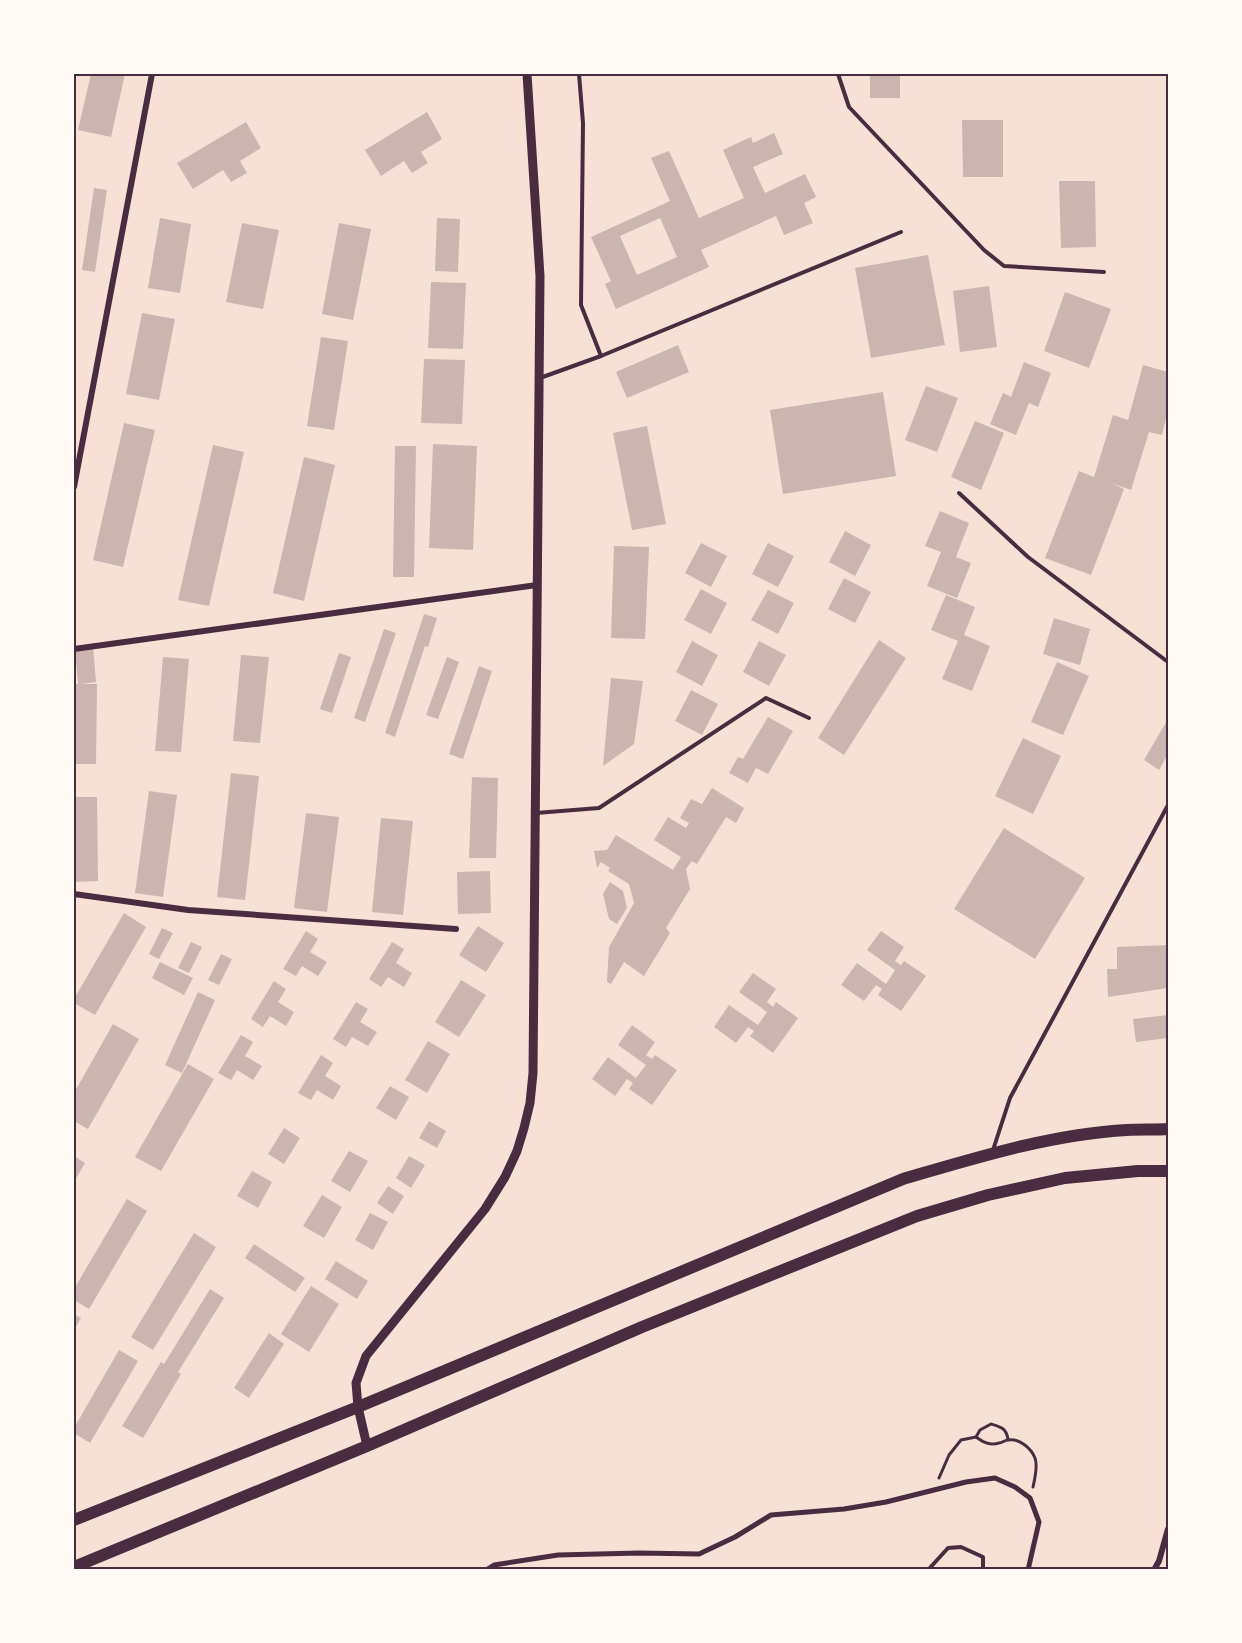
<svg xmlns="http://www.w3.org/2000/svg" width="1242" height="1643" font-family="Rubik,sans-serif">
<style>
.building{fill:#ccb4b1;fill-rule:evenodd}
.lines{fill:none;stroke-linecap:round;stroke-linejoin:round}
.path{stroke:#4a2c40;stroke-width:3}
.service{stroke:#4a2c40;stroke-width:4}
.pedestrian{stroke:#4a2c40;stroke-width:5}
.minor{stroke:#4a2c40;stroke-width:6}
.tertiary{stroke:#4a2c40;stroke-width:9}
.primary{stroke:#4a2c40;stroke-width:12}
.neatline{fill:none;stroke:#4a2c40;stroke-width:2}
</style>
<rect width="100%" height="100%" fill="#f7e1d7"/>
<g class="building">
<path d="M91,74H125L111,137L78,130Z"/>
<rect x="870" y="74" width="30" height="24"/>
<path d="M427,112L442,139L421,152L428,163L412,173L404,161L381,176L365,150Z"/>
<path d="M962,120H1003V177H963Z"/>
<path d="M246,122L261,148L240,161L247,173L231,182L223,170L193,189L177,163Z"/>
<path d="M774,133L783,154L753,167L765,193L805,174L816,197L804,203L813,223L784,235L776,216L701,250L709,267L616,309L605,284L611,281L591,237L670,201L651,158L669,151L699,218L744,198L723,150L751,137L753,143ZM660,218L677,257L637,275L620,236Z"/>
<path d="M1059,181H1095L1096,247L1061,248Z"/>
<path d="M94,188L107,190L95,272L82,270Z"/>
<path d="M160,218L191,224L180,293L148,288Z"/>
<path d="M437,218L460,219L458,272L435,271Z"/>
<path d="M242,223L279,230L263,309L226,302Z"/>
<path d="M339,223L371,229L353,320L322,314Z"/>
<path d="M928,255L945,345L871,358L855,268Z"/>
<path d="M431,282L466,283L463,349L428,348Z"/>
<path d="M989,286L997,347L960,352L953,291Z"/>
<path d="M1065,292L1111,309L1089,368L1044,351Z"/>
<path d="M142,313L175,319L159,400L126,394Z"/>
<path d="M321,337L348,341L334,430L307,426Z"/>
<path d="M678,345L689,372L627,398L616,372Z"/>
<path d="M424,359L465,360L462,424L421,423Z"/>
<path d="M1024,362L1051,373L1038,407L1029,403L1016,435L990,424L1003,393L1011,397Z"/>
<path d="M1143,365L1168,372V410L1162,435L1149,432L1131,490L1111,483L1124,489L1091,575L1045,558L1079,471L1094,477L1113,415L1128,420Z"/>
<path d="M926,386L958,398L937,452L905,440Z"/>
<path d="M883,392L896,476L783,494L770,410Z"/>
<path d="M975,421L1004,433L981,490L951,477Z"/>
<path d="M124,423L155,430L123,567L93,560Z"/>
<path d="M647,426L666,524L632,530L613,433Z"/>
<path d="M433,444L477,446L473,550L429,548Z"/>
<path d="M213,445L244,452L209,606L178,600Z"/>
<path d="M395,446H416L414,577H393Z"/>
<path d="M304,457L335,465L304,601L273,593Z"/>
<path d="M940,511L969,523L956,557L971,563L957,598L927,586L941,552L925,546Z"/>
<path d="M845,531L871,545L855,576L829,562Z"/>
<path d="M701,543L727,556L711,587L685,573Z"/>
<path d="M768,543L794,556L778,587L752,574Z"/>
<path d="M614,546L649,547L645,639L611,638Z"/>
<path d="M844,578L871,592L855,623L828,609Z"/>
<path d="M701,589L727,603L711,634L684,620Z"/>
<path d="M768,590L794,603L778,634L751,620Z"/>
<path d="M946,595L975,607L964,635L990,646L972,691L942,679L958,641L931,630Z"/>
<path d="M424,614L437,618L428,647L425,646L395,737L385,733Z"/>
<path d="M1054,618L1090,629L1080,665L1043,654Z"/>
<path d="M384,629L396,633L365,722L354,718Z"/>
<path d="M879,640L906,658L844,755L818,738Z"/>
<path d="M692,641L718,655L702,686L676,672Z"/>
<path d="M759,641L786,655L769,686L743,672Z"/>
<path d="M93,647L96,682L80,684H97L96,764H74V684H78L75,648Z"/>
<path d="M339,653L351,657L332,713L320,709Z"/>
<path d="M241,655L269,657L260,743L233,741Z"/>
<path d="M163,657L189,659L181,752L155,751Z"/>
<path d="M447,657L459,662L438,719L426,715Z"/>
<path d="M1057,662L1089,676L1063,735L1031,722Z"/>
<path d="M479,666L492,671L463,759L449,754Z"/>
<path d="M611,678L643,681L634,744L603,766Z"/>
<path d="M691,690L718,704L702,735L675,721Z"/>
<path d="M768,717L793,731L768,774L756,768L748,783L729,773L738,757L743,759Z"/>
<path d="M1168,719V754L1159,770L1144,760Z"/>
<path d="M1023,738L1061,756L1033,814L995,796Z"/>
<path d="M231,773L259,776L245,900L217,897Z"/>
<path d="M472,777L498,778L496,858H469Z"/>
<path d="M712,788L744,808L736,823L726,817L697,864L692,861L686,869L690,889L666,928L670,933L644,976L624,962L611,984L607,982L609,947L634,903L629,884L608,871L610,868L601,862L597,868L594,851L607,850L616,835L673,870L681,857L654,840L668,817L686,828L689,823L680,818L691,799L702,804Z"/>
<path d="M149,791L177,795L163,897L135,893Z"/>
<path d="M74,797H97L98,881L74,882Z"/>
<path d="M306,813L339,817L327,912L294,908Z"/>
<path d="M381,818L413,821L403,915L372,912Z"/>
<path d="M1004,828L1085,878L1035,959L954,909Z"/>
<path d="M490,871L491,913L458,914L457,872Z"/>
<path d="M610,882L623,891L627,908L617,924L609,919L603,894Z"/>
<path d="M124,913L146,927L95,1015L74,1003V999Z"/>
<path d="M478,926L504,943L486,972L459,955Z"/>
<path d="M162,928L173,933L159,959L149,954Z"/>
<path d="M306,931L318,939L310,952L327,962L318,976L302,966L296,976L283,969Z"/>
<path d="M881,931L904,947L895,961L901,965L904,961L926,976L901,1011L878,995L882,989L876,985L864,1001L841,985L857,963L886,984L895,970L867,950Z"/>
<path d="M191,942L202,947L189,973L178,968Z"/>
<path d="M392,942L404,949L396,963L412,973L404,987L388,977L381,987L369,979Z"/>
<path d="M1168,945V988L1108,997L1107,969H1117V947Z"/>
<path d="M221,954L232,959L219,985L208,980Z"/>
<path d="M160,962L193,978L184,995L152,978Z"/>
<path d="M753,973L776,989L767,1002L773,1007L776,1002L798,1018L773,1053L750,1036L754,1031L748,1027L736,1043L714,1027L729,1005L758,1025L767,1012L739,992Z"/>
<path d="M461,980L486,995L459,1037L435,1022Z"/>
<path d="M274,981L286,989L278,1002L294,1012L286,1026L270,1016L263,1027L251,1019Z"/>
<path d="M198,992L215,1000L182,1073L165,1065Z"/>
<path d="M356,1002L368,1009L360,1022L377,1032L368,1046L352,1037L346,1047L333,1039Z"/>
<path d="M1168,1015V1038L1136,1042L1133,1019Z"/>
<path d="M113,1024L139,1039L88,1129L74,1121V1093Z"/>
<path d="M632,1025L655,1042L646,1055L652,1059L655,1055L677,1070L652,1105L629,1089L633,1083L627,1079L615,1096L592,1079L608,1057L636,1078L646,1065L618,1045Z"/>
<path d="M241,1035L253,1042L245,1056L262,1066L253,1080L237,1070L231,1080L218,1073Z"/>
<path d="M428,1041L450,1054L427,1093L405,1080Z"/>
<path d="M321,1055L333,1063L325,1076L341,1086L333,1100L317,1090L311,1100L298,1093Z"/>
<path d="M188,1064L214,1079L161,1171L135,1157Z"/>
<path d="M390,1086L409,1097L396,1120L376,1108Z"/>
<path d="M429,1121L446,1131L437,1148L419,1138Z"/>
<path d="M284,1128L300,1138L284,1164L268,1154Z"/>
<path d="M349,1151L368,1161L350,1192L331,1181Z"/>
<path d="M74,1156L85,1163L74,1182Z"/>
<path d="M409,1156L425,1165L411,1188L396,1178Z"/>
<path d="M252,1171L272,1182L258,1208L237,1196Z"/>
<path d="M388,1186L404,1196L393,1214L377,1203Z"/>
<path d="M322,1195L342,1207L324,1238L303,1226Z"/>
<path d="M127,1199L147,1211L89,1309L74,1300V1289Z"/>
<path d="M370,1213L388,1222L373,1250L355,1240Z"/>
<path d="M194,1233L216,1247L153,1350L131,1337Z"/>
<path d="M254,1244L305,1278L295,1292L245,1258Z"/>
<path d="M336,1261L368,1281L357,1299L325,1279Z"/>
<path d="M311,1286L339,1304L309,1352L281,1334Z"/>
<path d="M210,1289L224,1298L178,1372L181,1374L143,1438L122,1426L161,1362L164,1364Z"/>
<path d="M74,1314L81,1318L74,1330Z"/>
<path d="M269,1333L284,1344L249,1398L234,1388Z"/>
<path d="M119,1350L138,1361L90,1443L74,1433V1428Z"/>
</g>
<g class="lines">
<g class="path">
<path d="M976,1437L980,1430L991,1424C1001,1427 1006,1428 1008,1439"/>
<path d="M939,1478L949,1455L961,1440L976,1437C983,1442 990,1446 999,1443C1002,1443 1005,1440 1008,1440C1019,1438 1031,1448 1035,1458C1038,1466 1035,1478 1033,1487"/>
</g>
<g class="service">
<path d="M579,74L583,123L581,305L601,356"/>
<path d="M838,74L849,107L984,250L1004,266L1104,272"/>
<path d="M540,378L601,356L901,232"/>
<path d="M959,493L1028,557L1168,662"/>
<path d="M536,813L599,808L766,698L809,718"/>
<path d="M993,1150L1010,1098L1168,805"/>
<path d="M928,1570L948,1548L961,1547L983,1557V1570"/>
</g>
<path class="pedestrian" d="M486,1570L494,1565L558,1555L639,1553L699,1554L735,1537L771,1515L844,1509L886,1502L966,1482L995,1478L1015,1487L1030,1498L1039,1522L1028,1570"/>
<g class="minor">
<path d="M74,487L152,74"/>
<path d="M74,649L537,585"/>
<path d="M74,894L188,910L456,929"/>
<path d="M1154,1570L1159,1561L1168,1529"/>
</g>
<path class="tertiary" d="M367,1446L358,1407L356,1383L366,1356L485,1209L505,1177L517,1151L524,1128L530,1103L533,1073L540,276L527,74"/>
<g class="primary">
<path d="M74,1520L358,1407L903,1179C975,1158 1052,1134 1127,1130C1141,1129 1155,1130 1168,1129"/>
<path d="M74,1567L367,1446L642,1327L917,1216L988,1195L1065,1178L1138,1171H1168"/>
</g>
</g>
<rect width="1242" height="1643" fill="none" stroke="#fffaf5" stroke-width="150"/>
<rect x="75" y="75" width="1092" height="1493" class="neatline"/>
</svg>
